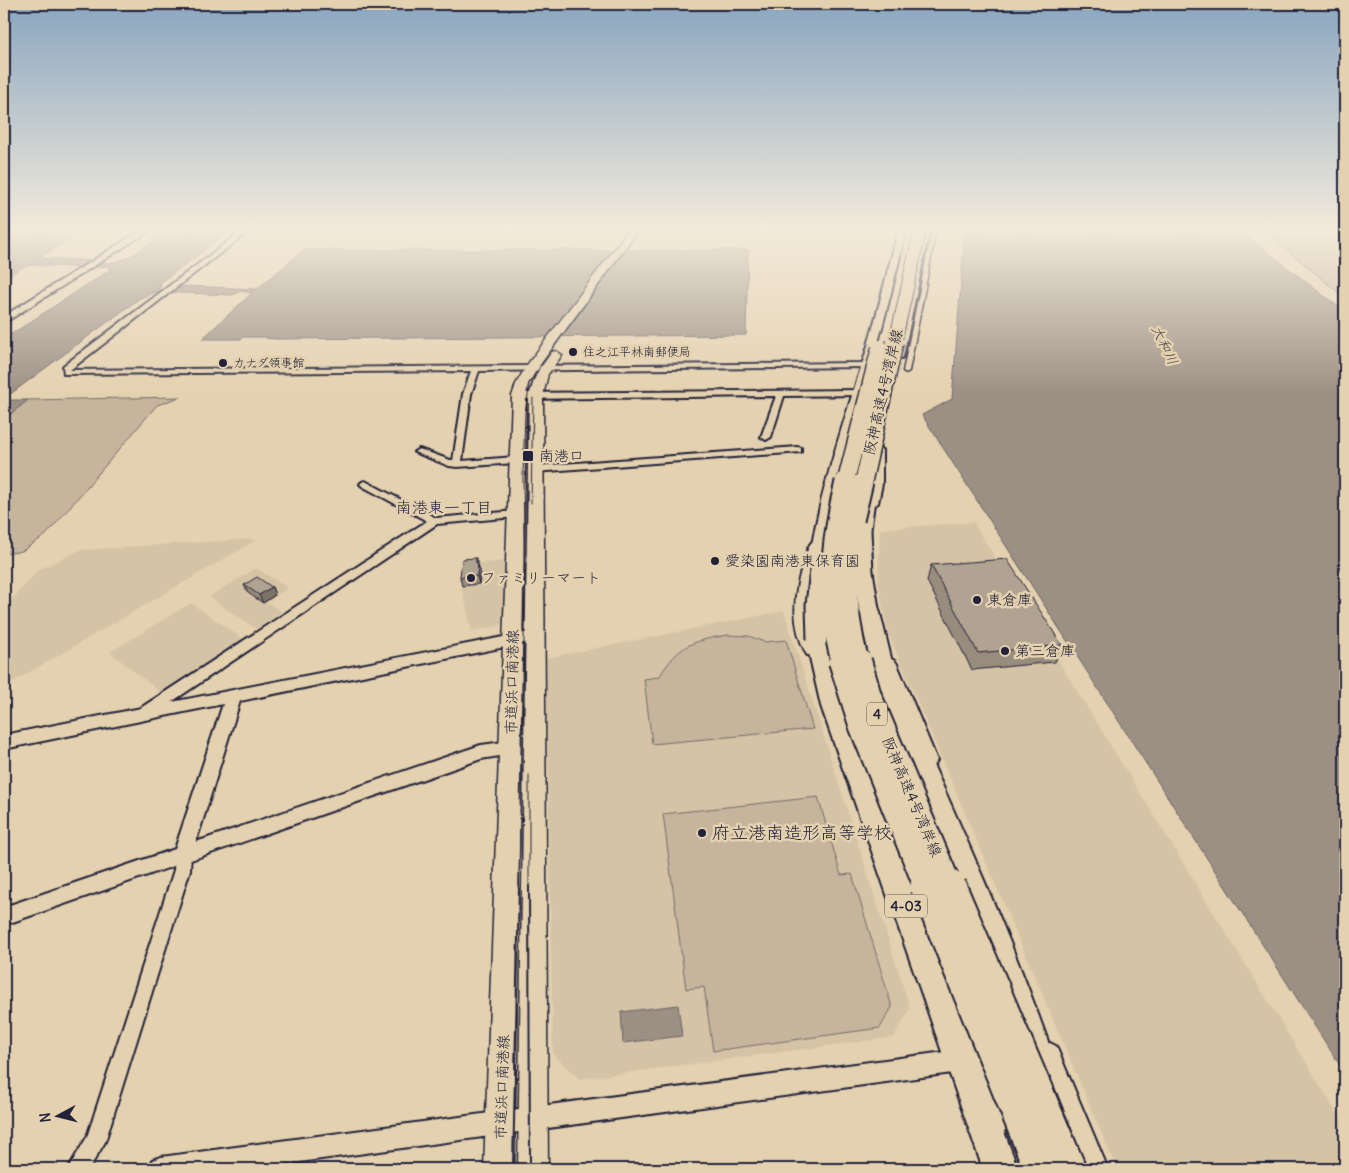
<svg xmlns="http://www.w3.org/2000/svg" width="1349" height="1173" font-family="Delius,'Klee One',sans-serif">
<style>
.built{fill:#d5c3a6}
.green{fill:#c5b59c;stroke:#746c6c}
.water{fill:#9c9084;stroke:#6b6467}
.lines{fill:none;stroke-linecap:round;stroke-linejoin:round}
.pedestrian-casing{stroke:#22223b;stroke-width:3}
.minor-casing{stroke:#22223b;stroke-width:4}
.tertiary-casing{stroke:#22223b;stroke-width:4}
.primary-casing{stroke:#22223b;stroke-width:3}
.motorway-casing{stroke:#22223b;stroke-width:4}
.pedestrian{fill:#e4d1af;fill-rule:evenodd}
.minor{fill:#e4d1af;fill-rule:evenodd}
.tertiary{fill:#e4d1af;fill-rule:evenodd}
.primary{fill:#e4d1af;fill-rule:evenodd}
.motorway{fill:#e4d1af;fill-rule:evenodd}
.tram-far1{stroke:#22223b;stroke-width:1}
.tram{stroke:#22223b;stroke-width:2}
.motorway-bridge-far4-casing{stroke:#22223b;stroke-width:14;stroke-linecap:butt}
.motorway-bridge-far3-casing{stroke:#22223b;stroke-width:19;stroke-linecap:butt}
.motorway-bridge-far2-casing{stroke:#22223b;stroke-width:23;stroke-linecap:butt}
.motorway-bridge-far1-casing{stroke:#22223b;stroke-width:28;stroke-linecap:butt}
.motorway-bridge-casing{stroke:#22223b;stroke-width:35;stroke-linecap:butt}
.motorway-bridge-far4{stroke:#e4d1af;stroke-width:12}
.motorway-bridge-far3{stroke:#e4d1af;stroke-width:16}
.motorway-bridge-far2{stroke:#e4d1af;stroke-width:19}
.motorway-bridge-far1{stroke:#e4d1af;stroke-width:24}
.motorway-bridge{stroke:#e4d1af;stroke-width:31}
.wall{fill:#988c7d;stroke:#22223b}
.shaded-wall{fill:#7c7266;stroke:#22223b}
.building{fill:#b1a391;stroke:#22223b}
.poi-dot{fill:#22223b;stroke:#e4d1af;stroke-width:2}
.labels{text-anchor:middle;stroke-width:5;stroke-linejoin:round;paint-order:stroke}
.far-poi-label{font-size:12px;fill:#22223b;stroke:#e4d1af;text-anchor:start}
.far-water-label{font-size:14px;font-style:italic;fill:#403e4d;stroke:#e4d1af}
.shield{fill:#e4d1af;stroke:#5c565e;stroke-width:1}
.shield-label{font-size:14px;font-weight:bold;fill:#22223b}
.street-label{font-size:15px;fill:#22223b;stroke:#e4d1af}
.poi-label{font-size:15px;fill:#22223b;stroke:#e4d1af;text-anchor:start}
.neighbourhood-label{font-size:16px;fill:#22223b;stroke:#e4d1af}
.near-poi-label{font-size:18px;fill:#22223b;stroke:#e4d1af;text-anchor:start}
</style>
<rect width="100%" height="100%" fill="#e4d1af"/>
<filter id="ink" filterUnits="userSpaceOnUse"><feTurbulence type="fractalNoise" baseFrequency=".02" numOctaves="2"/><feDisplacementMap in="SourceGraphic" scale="10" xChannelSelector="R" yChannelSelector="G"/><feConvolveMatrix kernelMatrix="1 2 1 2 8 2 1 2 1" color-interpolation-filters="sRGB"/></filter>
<g filter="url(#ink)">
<g class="built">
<path d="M973,522L1345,1126V1169H1117L888,633L878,582L880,529Z"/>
<path d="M251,539L255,541L4,687V609L38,570L81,550Z"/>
<path d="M506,561L504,622L499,626L472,631L461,584L463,565Z"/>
<path d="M256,568L288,588L267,602L282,612L256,629L209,597Z"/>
<path d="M191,603L243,639L161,693L110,652Z"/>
<path d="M784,611L910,1008L894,1037L579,1079L553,1054L546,658Z"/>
</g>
<g class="green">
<path d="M1265,231H1345V299V298Z"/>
<path d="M180,397L157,405L46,535L22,551L4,554V419L28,400Z"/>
<path d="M728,635L749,636L764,642L786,640L813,729L652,744L644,679L659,677C679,645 691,641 728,635Z"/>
<path d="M818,797L841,875L852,874L892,1007L880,1028L713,1051L704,987L686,989L663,814Z"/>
</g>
<g class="water">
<path d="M4,231H83L38,258L101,261L99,263C132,265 143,243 170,232C179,228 217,231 229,231L159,284L161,286L157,289L175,290L184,286L257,289L304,250H748L746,335L275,339L266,338L267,337H243L241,339H202L252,293L241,291L232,295L155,292L140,298L5,398L7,400H28L4,419V339L110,270L107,266L91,268L30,265L23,267L4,278Z"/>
<path d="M965,231H1240L1345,312V1073L922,415L952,399Z"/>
<path d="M678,1005L682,1036L623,1043L621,1012Z"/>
</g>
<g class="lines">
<g class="pedestrian-casing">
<path id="pedestrian" d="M932,231H936L909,371L906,373L903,371Z"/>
</g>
<g class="minor-casing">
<g id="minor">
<path d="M242,231H249L70,370L865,363L879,368L875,370L865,367L479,371L471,394L462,461L517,457L522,460L517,463L457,467L449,466L414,452L419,449L453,461L463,394L471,371L64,374L63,366Z"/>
<path d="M859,390L863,393L862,395L784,396L771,437L766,440L761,437L776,396L519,399L515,396L519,393Z"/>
<path d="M798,447L801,448V452L535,472L530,469L535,466Z"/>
<path d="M877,447L882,450V484L878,503L873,506L868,503L872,484V450Z"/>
<path d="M365,481L436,518L516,511L521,514L516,517L437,524L149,717L144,718L139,717L137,713L139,709L427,521L362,486L360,484L362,482Z"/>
<path d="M816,540L821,543C805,589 801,605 817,652L815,655H807C789,623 794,588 806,555C808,549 809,542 816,540Z"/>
<path d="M891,659L895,661L897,664L937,760L935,764L930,766L925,764L923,760L885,664L887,661Z"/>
<path d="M183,846L188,848L191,853L190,870L105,1142L89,1169H68L87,1137L174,870L175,853L178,848Z"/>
<path d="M1050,1043L1056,1046L1108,1169H1088L1041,1052L1044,1046Z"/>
</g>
</g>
<g class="tertiary-casing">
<g id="tertiary">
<path d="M140,231H149L4,323V316Z"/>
<path d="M898,231H906C893,288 878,344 862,400C845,459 825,516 825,578L823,581H813C797,555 856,385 867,349C878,310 888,271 898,231Z"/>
<path d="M922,231L929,232L903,357L898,360L893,357Z"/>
<path d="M870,484L876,488L869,541L863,545L857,541L864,488Z"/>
<path d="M534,631L539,632L541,636L539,640L240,701L196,842L481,745L511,741L517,743L519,748L517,753L481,759L4,925V907L175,849L223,704L4,749V735Z"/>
<path d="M966,1015L974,1018L1012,1121L1008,1129L1000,1133L992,1129L955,1026L958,1018Z"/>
<path d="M952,1051L960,1054L963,1062L960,1070L952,1073L248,1169H149L152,1160L161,1157Z"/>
</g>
</g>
<g class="primary-casing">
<g id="primary">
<path d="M628,231H638L537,369L528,384L526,396L514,1169H484L512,396L516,384L527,365Z"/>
<path d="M556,351L562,355L548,374L543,396L548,1169H518L529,396L536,374L552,352Z"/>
</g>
</g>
<g class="motorway-casing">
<g id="motorway">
<path d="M869,602L876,604L879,609L893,666L904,700C958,820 1013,940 1056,1064L1051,1075L1040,1080L1029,1075L1007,1013L964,898L882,700L871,666L859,609L862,604Z"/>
<path d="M817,632L825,635L828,640L845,706L1018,1169H983L821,706L806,640L809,635Z"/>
</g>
</g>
<use href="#pedestrian" class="pedestrian"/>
<use href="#minor" class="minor"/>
<use href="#tertiary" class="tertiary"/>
<use href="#primary" class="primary"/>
<use href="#motorway" class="motorway"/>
<g class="tram-far1">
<path d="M531,503L533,398"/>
<path d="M529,775V888"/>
<path d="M519,888L525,588L523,477L525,412L529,390L541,364L638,231"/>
</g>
<g class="tram">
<path d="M529,886L530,1169"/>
<path d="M513,1169L519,886"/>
</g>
<g class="motorway-bridge-far4-casing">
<path id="motorway-bridge-far4" d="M895,343L920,231"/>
</g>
<g class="motorway-bridge-far3-casing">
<g id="motorway-bridge-far3">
<path d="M845,484L880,348"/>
<path d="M863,484L895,342"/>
</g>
</g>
<g class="motorway-bridge-far2-casing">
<g id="motorway-bridge-far2">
<path d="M861,531L863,572L869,609"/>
<path d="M817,640L816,605L820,570"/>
<path d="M841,662C825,601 830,543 845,482"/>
<path d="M859,662C848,621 844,577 851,535C854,518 859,500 863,482"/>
</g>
</g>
<g class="motorway-bridge-far1-casing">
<g id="motorway-bridge-far1">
<path d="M841,661L862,727L927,888"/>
<path d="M859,661L869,696L950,888"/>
</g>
</g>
<g class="motorway-bridge-casing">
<g id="motorway-bridge">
<path d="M926,886L1040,1169"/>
<path d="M950,886L1070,1169"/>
</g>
</g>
<use href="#motorway-bridge-far4" class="motorway-bridge-far4"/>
<use href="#motorway-bridge-far3" class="motorway-bridge-far3"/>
<use href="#motorway-bridge-far2" class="motorway-bridge-far2"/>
<use href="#motorway-bridge-far1" class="motorway-bridge-far1"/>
<use href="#motorway-bridge" class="motorway-bridge"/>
</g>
<g class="wall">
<path d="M476,558L480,571L479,584L462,586L460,577Z"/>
<path d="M931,565L1062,645L1055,662L972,670L927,581Z"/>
<path d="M244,585L272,587L275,595L263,603L248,593Z"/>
</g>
<g class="shaded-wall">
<path d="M476,558L480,571L479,584L477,576Z"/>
<path d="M272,587L275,595L263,603L259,595Z"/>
</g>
<g class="building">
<path d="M476,558V563L478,562L477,576L460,577L462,559Z"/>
<path d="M1007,559L1062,645L978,653L931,565Z"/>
<path d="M257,577L272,587L259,595L244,585Z"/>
</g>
</g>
<linearGradient id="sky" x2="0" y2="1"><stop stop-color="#89a6c0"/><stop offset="0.58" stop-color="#f3eadb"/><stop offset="1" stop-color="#f3eadb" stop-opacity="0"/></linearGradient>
<rect width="1349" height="395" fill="url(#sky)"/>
<g class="poi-dot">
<circle cx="573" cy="352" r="5"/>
<circle cx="223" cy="363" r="5"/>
<rect x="522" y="450" width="12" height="12" rx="2.5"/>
<circle cx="715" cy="561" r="5"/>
<circle cx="471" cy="578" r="5"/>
<circle cx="977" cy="600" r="5"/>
<circle cx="1005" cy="651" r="5"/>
<circle cx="702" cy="833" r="5"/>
</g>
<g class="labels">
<g class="far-poi-label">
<text x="583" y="356">住之江平林南郵便局</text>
<text x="233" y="367">カナダ領事館</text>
</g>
<g class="far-water-label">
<text transform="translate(1165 345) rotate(64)" y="5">大和川</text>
</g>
<g class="shield">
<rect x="867" y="702.5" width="20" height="23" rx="4"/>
<rect x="885" y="894.5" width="42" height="23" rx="4"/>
</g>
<g class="shield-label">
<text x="877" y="719">4</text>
<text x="906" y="911">4-03</text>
</g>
<g class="street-label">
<text transform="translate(883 392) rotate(-77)" y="5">阪神高速4号湾岸線</text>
<text transform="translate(512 682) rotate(-89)" y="5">市道浜口南港線</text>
<text transform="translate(912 797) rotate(67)" y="5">阪神高速4号湾岸線</text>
<text transform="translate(502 1087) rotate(-88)" y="5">市道浜口南港線</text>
</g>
<g class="poi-label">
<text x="539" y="461">南港口</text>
<text x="725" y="566">愛染園南港東保育園</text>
<text x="481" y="583">ファミリーマート</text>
<text x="987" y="605">東倉庫</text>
<text x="1015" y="656">第三倉庫</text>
</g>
<g class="neighbourhood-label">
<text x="444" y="513">南港東一丁目</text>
</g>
<g class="near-poi-label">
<text x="712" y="839">府立港南造形高等学校</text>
</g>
</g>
<rect width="1349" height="1173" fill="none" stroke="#e4d1af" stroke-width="20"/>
<rect x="10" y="10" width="1329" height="1153" fill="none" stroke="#22223b" stroke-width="2" filter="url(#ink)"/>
<g transform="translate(58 1116) rotate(263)" stroke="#e4d1af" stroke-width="4" paint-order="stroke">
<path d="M0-4L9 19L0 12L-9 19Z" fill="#22223b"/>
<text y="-8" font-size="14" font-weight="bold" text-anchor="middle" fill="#22223b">N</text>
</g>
</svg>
